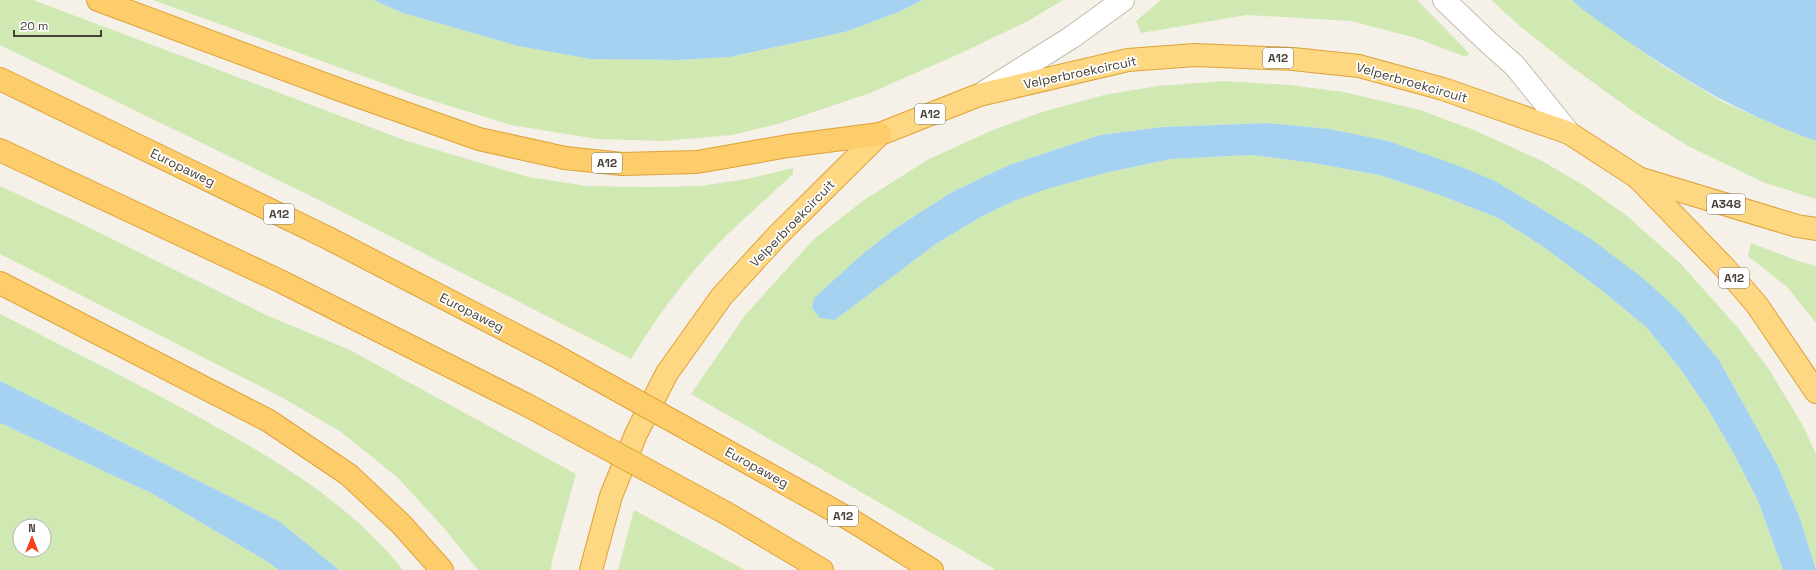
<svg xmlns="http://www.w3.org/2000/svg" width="1816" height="570" font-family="'Space Grotesk',sans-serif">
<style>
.green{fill:#d0e9b2;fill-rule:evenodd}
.water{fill:#a6d2f1}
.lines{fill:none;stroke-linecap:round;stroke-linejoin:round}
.tertiary-casing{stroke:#c3bcae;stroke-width:24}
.trunk-casing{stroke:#dea239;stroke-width:24}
.motorway-casing{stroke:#dea239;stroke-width:24}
.tertiary{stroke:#fff;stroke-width:22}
.trunk{stroke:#fed782;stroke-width:22}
.motorway{stroke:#fecd6b;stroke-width:22}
.motorway-bridge-casing{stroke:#dea239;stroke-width:24;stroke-linecap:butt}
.motorway-bridge{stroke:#fecd6b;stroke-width:22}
.labels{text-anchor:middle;stroke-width:3.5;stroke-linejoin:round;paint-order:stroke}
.shield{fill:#fff;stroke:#7f7b73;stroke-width:1}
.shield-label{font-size:12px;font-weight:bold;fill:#484237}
.street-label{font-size:13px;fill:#484237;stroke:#fff}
</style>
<rect width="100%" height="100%" fill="#f5f1e9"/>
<g class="green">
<path d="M0,0H33L407,141L528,177L587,186L649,187L700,186L747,179L793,168V174C768,198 741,220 717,245C684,280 656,318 631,359L317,199L0,45Z"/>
<path d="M153,0H373L403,13L518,46L590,59L677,60L730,57L845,32L899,12L923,0H1063L1028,21L959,54L870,93L778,124L732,135L662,141L597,139L511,125L418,96Z"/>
<path d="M1161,0H1417L1469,53L1466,57L1416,38L1351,21L1247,15L1141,33L1136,21Z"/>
<path d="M1491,0H1572L1661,65L1725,103L1777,126L1816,141V199L1765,183L1688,146L1637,114L1573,68L1522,28Z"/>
<path d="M1223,81L1289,85L1344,92L1420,110L1474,130L1542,161L1585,186L1627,216L1680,263L1739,329L1770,371L1803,426L1816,454V569L1801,521L1778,466L1719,360L1680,312L1388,141L1330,129L1267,123L1162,127L1100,135L1009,165L952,192L896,228L835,320L936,244L979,218L1014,201L1047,189L1105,173L1171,159L1252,155L1313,163L1379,175L1437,194L1498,218L1545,248L1600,289L1647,328L1678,366L1706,406L1734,454L1758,501L1783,570H996L691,394L746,314L814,239L864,200L929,159L993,130L1042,112L1104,95L1158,86Z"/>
<path d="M0,186L82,224L266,315L350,350L576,474L552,561L551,570H478L444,528L398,478L341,432L283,398L0,254Z"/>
<path d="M1751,243L1798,261L1816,266V323L1788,288L1748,256Z"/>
<path d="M0,314C68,349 137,383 204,420C276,460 351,504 403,570H339L279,521L0,381Z"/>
<path d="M0,423L151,493L263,559L279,570H0ZM20,526H44V550H20Z"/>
<path d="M634,510L745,570H618Z"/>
</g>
<g class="water">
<path d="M373,0H923L899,12L845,32L730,57L677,60L590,59L518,46L403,13Z"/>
<path d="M1572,0H1816V141C1743,115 1686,82 1623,38C1606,26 1587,14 1572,0Z"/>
<path d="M1267,123L1330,129L1388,141L1459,166L1495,181L1591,239L1644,279L1680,312L1719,360L1778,466L1801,521L1816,570H1783L1758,501L1734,454L1706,406L1678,366L1647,328L1600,289L1545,248L1498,218L1437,194L1379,175L1313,163L1252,155L1171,159L1105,173L1047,189L1014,201L979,218L936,244L835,320L820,318L812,308L814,298L865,252L896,228L952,192L1009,165L1100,135L1162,127Z"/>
<path d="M0,381L279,521L339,570H279L263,559L151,493L0,423Z"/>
</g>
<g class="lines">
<g class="tertiary-casing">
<g id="tertiary">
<path d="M1444,0L1488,42L1515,66L1569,133"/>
<path d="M983,93L1072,37L1123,0"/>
</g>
</g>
<g class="trunk-casing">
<g id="trunk">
<path d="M1638,178L1797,226L1816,229"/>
<path d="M591,570L611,496L636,434L667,373L722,296L777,236L880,134L979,95L1128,60L1195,55L1293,59L1359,66L1443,89L1569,133L1637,177L1725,268L1757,305L1816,392"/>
</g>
</g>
<g class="motorway-casing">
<g id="motorway">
<path d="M98,0L343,91L479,139L565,158L622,164L697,162L788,146L880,134"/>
<path d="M0,79L328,238L554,355"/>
<path d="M0,150L280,281L527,405"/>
<path d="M0,283L269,421L349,475L401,524L442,570"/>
<path d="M752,465L851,520L932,570"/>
<path d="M726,513L822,570"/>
</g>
</g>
<use href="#tertiary" class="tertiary"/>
<use href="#trunk" class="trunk"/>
<use href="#motorway" class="motorway"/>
<g class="motorway-bridge-casing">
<g id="motorway-bridge">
<path d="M554,355L752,465"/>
<path d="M527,405L726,513"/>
</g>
</g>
<use href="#motorway-bridge" class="motorway-bridge"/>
</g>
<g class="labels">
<g class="shield">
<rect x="1263" y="48" width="30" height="20" rx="3"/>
<rect x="915" y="104" width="30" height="20" rx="3"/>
<rect x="592" y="153" width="30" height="20" rx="3"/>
<rect x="1707" y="194" width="38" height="20" rx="3"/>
<rect x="264" y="204" width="30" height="20" rx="3"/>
<rect x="1719" y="268" width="30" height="20" rx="3"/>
<rect x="828" y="506" width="30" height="20" rx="3"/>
</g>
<g class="shield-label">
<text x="1278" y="62">A12</text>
<text x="930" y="118">A12</text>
<text x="607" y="167">A12</text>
<text x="1726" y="208">A348</text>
<text x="279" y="218">A12</text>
<text x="1734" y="282">A12</text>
<text x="843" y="520">A12</text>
</g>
<g class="street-label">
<text transform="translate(1080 72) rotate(-12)" y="5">Velperbroekcircuit</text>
<text transform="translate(1412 82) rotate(16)" y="5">Velperbroekcircuit</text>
<text transform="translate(183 167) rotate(26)" y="5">Europaweg</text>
<text transform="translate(792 223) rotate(-46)" y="5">Velperbroekcircuit</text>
<text transform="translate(472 312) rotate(27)" y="5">Europaweg</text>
<text transform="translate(757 467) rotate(29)" y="5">Europaweg</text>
</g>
</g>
<g transform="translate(32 538)"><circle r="19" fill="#ffffff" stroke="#b6b3af"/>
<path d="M0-3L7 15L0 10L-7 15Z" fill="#fb3c1a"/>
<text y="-6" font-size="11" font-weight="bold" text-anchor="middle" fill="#484237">N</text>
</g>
<path d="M14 30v6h87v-6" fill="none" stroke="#484237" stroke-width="2"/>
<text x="20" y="30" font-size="12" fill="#484237" stroke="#ffffff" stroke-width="3" paint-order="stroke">20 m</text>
</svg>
